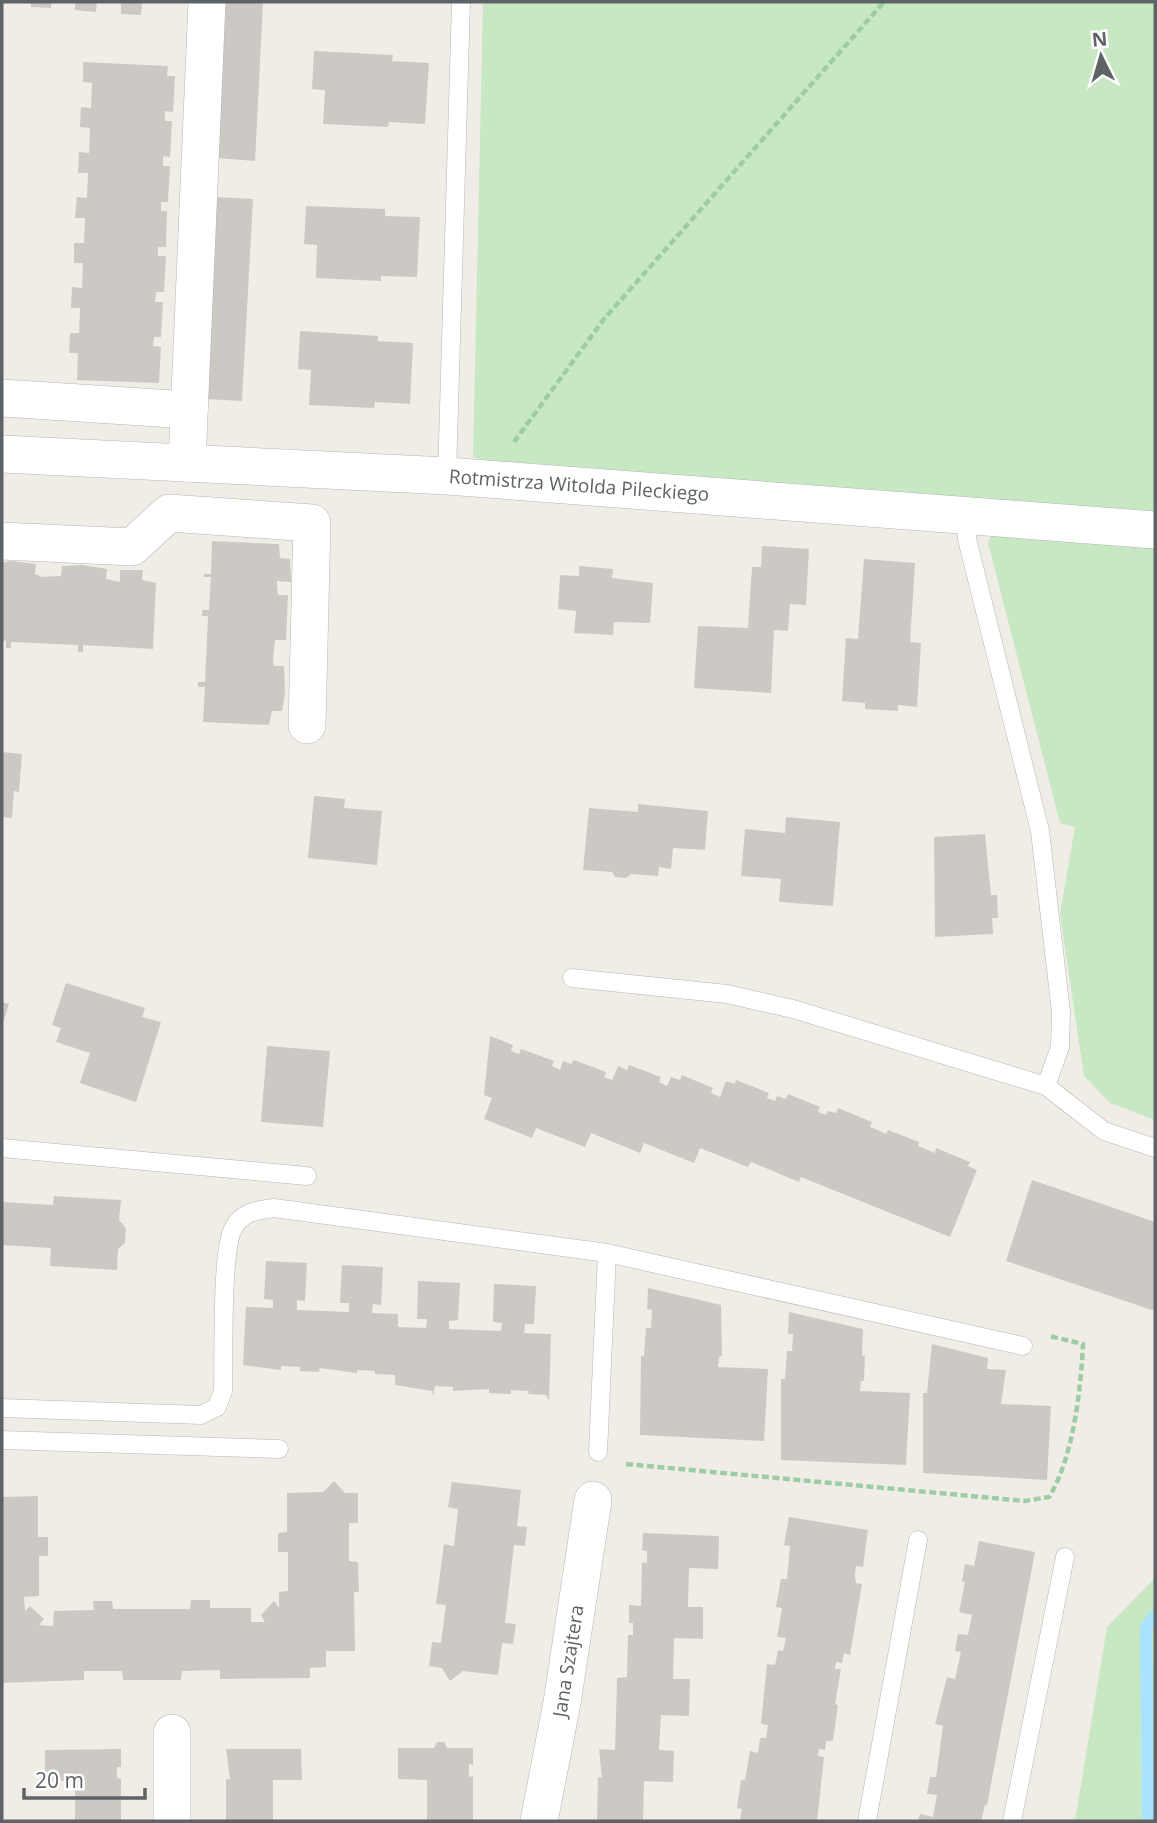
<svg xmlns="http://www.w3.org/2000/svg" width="1157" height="1823" font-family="'Open Sans',sans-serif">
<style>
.green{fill:#c8e8c3}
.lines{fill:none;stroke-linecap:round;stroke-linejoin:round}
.stream{stroke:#a8e3ff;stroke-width:12}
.building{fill:#ccc8c4}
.lane-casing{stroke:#b2b5b9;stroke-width:19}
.street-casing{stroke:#b2b5b9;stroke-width:38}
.path{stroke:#9dcca5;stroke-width:4.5;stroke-dasharray:7 3.5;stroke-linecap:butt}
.lane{stroke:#fff;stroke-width:18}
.street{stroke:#fff;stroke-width:37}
.labels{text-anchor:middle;stroke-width:7;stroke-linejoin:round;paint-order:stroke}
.street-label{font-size:19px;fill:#5e6367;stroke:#fff}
</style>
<rect width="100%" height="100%" fill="#f0ede7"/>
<g class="green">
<path d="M483,2H1155V518L517,469L473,457Z"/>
<path d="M994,528L1155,541V1120L1110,1103L1084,1076L1060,914L1075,827L1060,823L988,543Z"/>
<path d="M1155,1578V1821H1075L1107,1627Z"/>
</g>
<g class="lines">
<path class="stream" d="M1148,1821L1146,1627L1155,1616"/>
</g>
<g class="building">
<path d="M31,2H51V8L31,7Z"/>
<path d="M75,2H97L96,12L75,10Z"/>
<path d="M121,2H142L141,15L121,14Z"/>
<path d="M226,2H263L255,161L217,158Z"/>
<path d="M314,51L393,55L392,61L429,63L425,124L389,122L388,127L323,124L325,90L312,89Z"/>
<path d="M83,62L168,66L167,76H175L173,112L165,111V121H172L170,157L163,156V166H170L168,202H161V211H167L166,247H158V256H166L164,292H156L155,302H163L161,337H154L153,346L161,347L159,383L77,380L78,353H69L70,333H79L80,308H71L72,287L82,288L83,263H74V243H84L85,218H75L77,197L87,198L88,173H78L79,152L89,153L90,128L80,127L81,107L91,108L92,83L83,82Z"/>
<path d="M217,197L253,199L242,401L206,399Z"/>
<path d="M306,206L385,209V216L420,217L417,277L381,276V281L316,278L317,245L304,244Z"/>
<path d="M300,331L378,336V341L413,343L410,404L375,402L374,408L309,405L311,370L298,369Z"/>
<path d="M212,541L279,544L280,558L290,559L291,582L277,581V587L278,595H288L286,640H275L273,659L274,666H284L285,692L282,711H272L269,725L203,722L205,687H198V682H205L208,616H202V610H209L211,577H204V574H211Z"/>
<path d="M762,546L809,549L806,605L790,604L788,631L774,630L771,693L694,688L698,626L748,628L752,567H761Z"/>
<path d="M864,559L915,563L910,642L921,643L917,707L898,705V711L865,709V703L842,701L846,638L858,639Z"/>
<path d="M10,561L36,564L35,574L42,577L61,576L62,566L82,565L107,569L106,579L120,582V570H143L142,580L156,583L153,649L83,645V652H78V645L11,642V648H6V641L2,640V563Z"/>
<path d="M579,566L613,569L612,578L653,583L650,623L614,622L613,635L574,633L576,611L558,609L560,575L579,576Z"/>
<path d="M2,752L22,754L19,792L14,791L12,818L2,817Z"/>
<path d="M314,796L345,799L344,808L382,811L377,865L308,858Z"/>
<path d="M638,804L708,811L705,850L673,848L671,869L659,867L658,876L631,874L626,878L615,877L612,872L583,870L589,808L638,812Z"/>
<path d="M786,817L840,822L833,906L779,902L781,879L741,876L745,829L785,833Z"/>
<path d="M985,834L991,895H997L998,918H992L993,934L935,937L934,837Z"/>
<path d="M66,983L145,1008L142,1017L161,1022L136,1102L80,1083L90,1053L56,1042L61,1028L52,1025Z"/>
<path d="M2,1002L9,1004L2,1026Z"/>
<path d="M490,1036L513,1045L511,1051L519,1054L521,1049L554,1061L552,1066L560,1070L563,1061L571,1064L574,1060L606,1072L604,1077L612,1080L618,1066L627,1070L629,1065L661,1077L659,1082L667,1086L671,1077L680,1080L682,1075L713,1088L711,1093L720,1097L726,1081L735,1084L736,1080L769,1093L767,1098L775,1101L777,1096L786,1099L788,1094L820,1107L818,1112L826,1115L828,1111L836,1113L838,1108L872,1122L870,1127L878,1130L886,1134L888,1130L919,1142L918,1146L935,1153L936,1148L970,1162L968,1166L977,1170L950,1237L801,1177L799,1182L751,1162L748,1167L700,1148L694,1163L644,1143L640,1153L591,1133L585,1147L536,1128L532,1138L484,1119L492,1098L484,1095Z"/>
<path d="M267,1046L330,1051L323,1127L261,1122Z"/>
<path d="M1032,1180L1155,1222V1311L1006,1261Z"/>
<path d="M54,1196L121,1200L119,1220L126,1228L125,1243L118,1249L117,1270L50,1266L51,1248L2,1245V1202L53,1205Z"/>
<path d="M266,1261L307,1263L305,1301L297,1300V1310L349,1312V1303H340L342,1265L383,1267L381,1305L373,1304L372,1313L398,1314V1327L426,1328L427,1319H417L418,1281L460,1283L458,1320L449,1321V1329L501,1331L502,1323L493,1322L494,1284L536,1286L534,1324H525L524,1333L551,1334L549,1401L546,1395L528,1394L529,1391L511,1390V1394L489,1393V1389L453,1391V1387L435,1386L433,1396L432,1391L395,1385V1375L375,1374V1371L357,1370V1373L320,1368L319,1372L300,1371V1367L281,1366V1370L243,1365L246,1307L273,1308V1300L264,1299Z"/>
<path d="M648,1288L721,1305L722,1356L719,1357L718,1367L768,1369L764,1441L640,1435L641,1356H644L646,1328H651L652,1310L647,1309Z"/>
<path d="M789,1312L863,1329L862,1356L865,1355L864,1381H861L860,1391L910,1393L906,1465L781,1460V1379H785L787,1351H792L793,1334H788Z"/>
<path d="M932,1344L988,1358L987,1369L1006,1370L1001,1404L1051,1406L1047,1480L923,1473V1393H927Z"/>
<path d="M334,1481L345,1493H358V1523H349V1561L358,1562L359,1592H354L355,1651H326V1667L310,1668V1678L220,1679V1670L182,1671L181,1680H123L122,1671H84V1680L2,1683V1497L38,1496V1537H48V1556H39V1596L24,1597L25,1611L30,1606L44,1619L39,1625L53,1626L54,1611L94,1610L93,1601H112L113,1609H190L191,1600H210V1608H251V1622H265L261,1615L274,1601L279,1608V1592L288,1591V1552H278V1533L287,1532V1493L323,1492Z"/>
<path d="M452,1482L521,1490L517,1526L527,1527L525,1546L514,1545L505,1623L516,1624L513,1644L502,1643L498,1675L463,1671L450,1681L442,1668L429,1666L432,1642L441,1643L446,1605L436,1604L444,1544L454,1546L458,1509L448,1507Z"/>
<path d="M789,1517L868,1530L863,1567L856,1566L855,1575L856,1583L862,1584L850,1655L844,1653L842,1663L836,1662L835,1669H841L835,1704L838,1705L833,1741H826L825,1750L819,1749L818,1756L824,1757L817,1821H740L742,1809L737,1808L741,1780H745L750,1751L758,1753L760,1738H766L768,1725L761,1724L767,1664L775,1665L778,1650L783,1651L786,1638L777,1637L782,1608L776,1607L781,1579H787L790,1546L784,1545Z"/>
<path d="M643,1533L719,1536L718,1569L689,1568L688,1607H703V1639L674,1638L673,1679H690L689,1716L661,1715L659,1750L674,1751L673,1782L644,1781L643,1821H597L598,1777L602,1778L599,1749L615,1750L617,1678L627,1677L628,1635H633V1623H629V1605L641,1606L642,1562L647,1563V1551L642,1550Z"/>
<path d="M979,1541L1035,1552L987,1805H985L981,1821H918L920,1814L933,1817L937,1795L927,1794L930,1777H936L943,1726L935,1724L947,1677L955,1679L961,1652L955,1651L958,1634L968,1635L972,1615L959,1612L965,1582L962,1581L965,1564L974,1566Z"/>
<path d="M437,1742H444L447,1748H473V1765L469,1764V1777L473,1776V1821H427V1780L398,1779V1748H434Z"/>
<path d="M121,1749V1767H117V1778L121,1779V1821H75V1781H45V1750Z"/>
<path d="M226,1749H301L302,1780H273V1821H226V1779H230Z"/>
</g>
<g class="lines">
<g class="lane-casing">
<g id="lane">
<path d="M447,476L461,2"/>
<path d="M572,978L727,994L793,1009L1046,1086L1060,1047L1061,1012L1040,831L967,539L966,513"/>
<path d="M1046,1086L1104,1131L1155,1148"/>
<path d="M2,1148L307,1176"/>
<path d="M2,1408L201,1415L217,1407L223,1391C224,1358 221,1252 233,1229C241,1212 257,1210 274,1208L607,1253L1023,1346"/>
<path d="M2,1440L279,1449"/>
<path d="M598,1452L607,1253"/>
<path d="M867,1821L918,1540"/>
<path d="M1012,1821L1065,1557"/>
</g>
</g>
<g class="street-casing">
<g id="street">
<path d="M2,398L189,410"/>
<path d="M2,454L447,476L1155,530"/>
<path d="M187,463L207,2"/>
<path d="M2,541L132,547L169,513L312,523L307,725"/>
<path d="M172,1733V1821"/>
<path d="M539,1821L562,1703L593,1500"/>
</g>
</g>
<g class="path">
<path d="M514,442L604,319L884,2"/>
<path d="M626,1464L1025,1501L1049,1497C1073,1459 1081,1389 1083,1344L1049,1336"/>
</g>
<use href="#lane" class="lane"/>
<use href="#street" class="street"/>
</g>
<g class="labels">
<g class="street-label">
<text transform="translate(579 485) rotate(4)" y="7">Rotmistrza Witolda Pileckiego</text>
<text transform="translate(568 1661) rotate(-81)" y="7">Jana Szajtera</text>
</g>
</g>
<rect width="1157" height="1823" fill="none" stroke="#5e6367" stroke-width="7"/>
<g transform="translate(1101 56) rotate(355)" stroke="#ffffff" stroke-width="5" paint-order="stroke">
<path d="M0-5L12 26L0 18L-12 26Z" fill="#5e6367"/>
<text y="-10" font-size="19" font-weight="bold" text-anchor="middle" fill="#5e6367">N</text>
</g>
<path d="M24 1788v10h121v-10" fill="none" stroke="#5e6367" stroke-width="3.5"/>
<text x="35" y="1788" font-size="21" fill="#5e6367" stroke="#ffffff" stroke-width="5" paint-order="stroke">20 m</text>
</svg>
